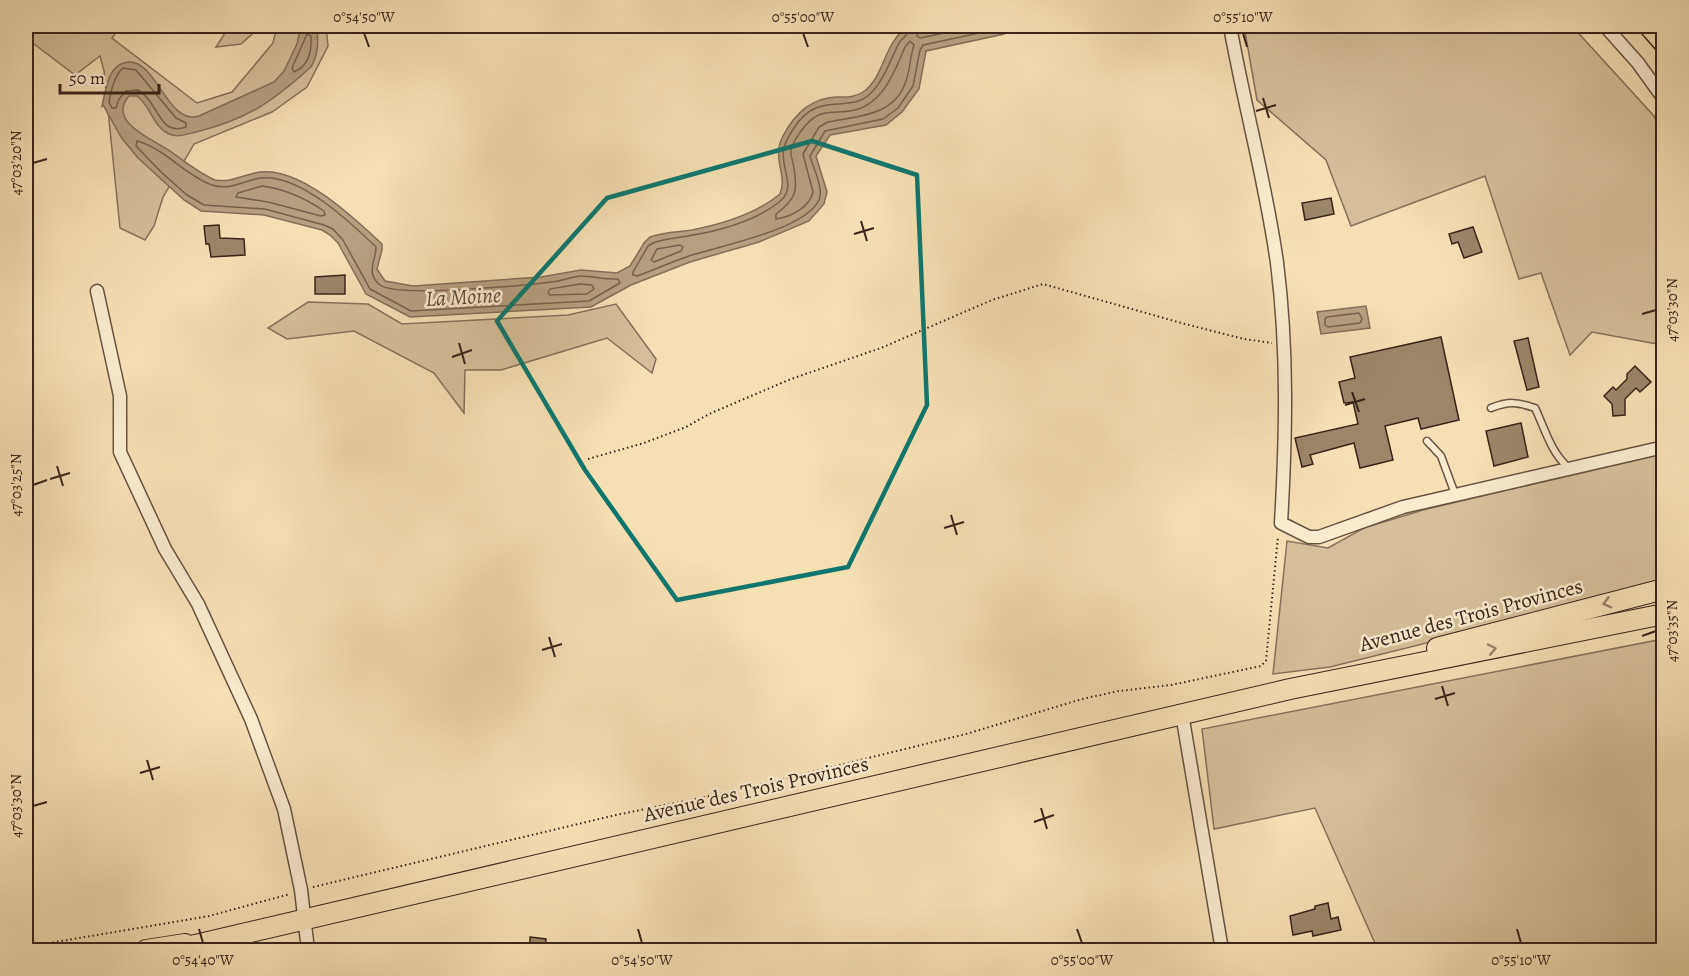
<svg xmlns="http://www.w3.org/2000/svg" width="1689" height="976" font-family="Alegreya,serif">
<style>
.green{fill:#d5c099;stroke:#86725a;stroke-width:1.5}
.water{fill:#b5a07f;stroke:#836f57;stroke-width:1.5}
.lines{fill:none;stroke-linecap:round;stroke-linejoin:round}
.shore{stroke:#76624c;stroke-width:1.5}
.building{fill:#9a866a;stroke:#38251a;stroke-width:1.5}
.service-casing{stroke:#675440;stroke-width:9}
.minor-casing{stroke:#675440;stroke-width:15}
.primary-casing{stroke:#38251a;stroke-width:22}
.trunk-casing{stroke:#38251a;stroke-width:24}
.path{stroke:#38251a;stroke-width:2;stroke-dasharray:1.5 3;stroke-linecap:butt}
.service{stroke:#f8ebce;stroke-width:6}
.minor{stroke:#f8ebce;stroke-width:12}
.primary{stroke:#f5e0b3;stroke-width:20}
.trunk{stroke:#f5e0b3;stroke-width:21}
.oneway{stroke:#968266}
.marked{fill:none;stroke:#0f766e;stroke-width:4.5;stroke-linejoin:round}
.ticks{fill:none;stroke:#38251a;stroke-width:2}
.labels{text-anchor:middle;stroke-width:5;stroke-linejoin:round;paint-order:stroke}
.street-label{font-size:21px;fill:#38251a;stroke:#f8ebce}
.water-label{font-size:22px;font-style:italic;fill:#5e4a38;stroke:#f8ebce}
.neatline{fill:none;stroke:#38251a;stroke-width:2}
.ticks-label{font-size:15px;text-anchor:middle;fill:#38251a}
</style>
<rect width="100%" height="100%" fill="#f5e0b3"/>
<filter id="stains"><feTurbulence type="fractalNoise" baseFrequency=".00333" numOctaves="4"/><feColorMatrix values="0 0 0 0 .2 0 0 0 0 .09 0 0 0 0 .02 0 0 0 .5 -.17"/></filter>
<radialGradient id="worn" r=".72"><stop offset=".6" stop-color="#630" stop-opacity="0"/><stop offset="1" stop-color="#630" stop-opacity=".3"/></radialGradient>
<g class="green">
<path d="M26,26H121L112,38L197,103L232,92L273,43L277,26H326L328,46L307,87L272,112L194,144L163,197L154,226L145,240L120,228L104,71L100,56L75,75L26,38Z"/>
<path d="M235,26H260V27L241,44L216,47L227,30Z"/>
<path d="M1244,26H1572L1654,116L1663,136V345L1592,332L1570,355L1541,273L1519,279L1485,176L1351,226L1326,160L1257,100Z"/>
<path d="M308,302L368,304L402,324L568,315L616,304L656,359L652,373L607,338L501,370H465L464,413L434,373L354,331L287,339L268,328Z"/>
<path d="M1663,453V579L1564,605L1543,614L1330,667L1273,674L1287,541L1328,548L1364,528L1423,510Z"/>
<path d="M1663,639V950H1378L1315,808L1214,829L1202,729Z"/>
</g>
<g class="water">
<path d="M301,26H317C318,40 319,54 311,67C272,102 248,119 196,132C187,134 178,138 169,134C153,127 151,106 137,96H129C106,122 154,140 170,151C184,161 199,173 215,180C232,183 244,174 260,172C301,167 354,218 382,244V250L377,269L385,281L413,286L541,277L581,270L617,273L630,266L644,243L650,237C663,232 678,232 692,230C722,224 756,214 780,194C788,174 771,159 783,136C794,115 811,98 836,97C846,97 854,98 863,92C886,76 883,40 910,26H1006L1004,34L926,51L919,89L902,112L886,125L830,135L816,156L827,192L824,204L809,221L759,242L690,262L631,285L591,307L410,317L366,294L338,243L330,235L322,230L264,215L201,211L184,200L138,158L121,137L103,105L102,106C106,89 108,63 129,62C157,61 168,126 199,116L274,82L284,71L297,44Z"/>
<path d="M1366,306L1370,328L1321,334L1317,312Z"/>
</g>
<g class="lines">
<g class="shore">
<path d="M911,26C911,34 900,38 897,47C890,62 882,83 870,94C847,115 819,89 794,128C790,134 785,142 784,148C779,168 799,188 778,203C754,221 722,230 693,235C680,238 666,238 653,243L648,246L633,272V275L637,276C654,270 671,262 689,256C719,246 805,230 819,200C824,188 813,168 810,156L825,131L883,119L898,108L913,86L920,50L923,45L998,29L1000,26"/>
<path d="M919,26L917,36L920,38L978,26"/>
<path d="M307,34L311,36C312,52 309,66 294,72L292,68Z"/>
<path d="M910,41L914,45C910,57 910,70 906,81C895,116 858,116 828,122L819,127L803,154L813,192C810,207 791,217 776,219V214C798,198 798,189 793,163C792,159 790,154 791,150C793,142 800,132 805,126C822,106 835,115 855,110C883,103 895,71 905,47Z"/>
<path d="M123,68L136,70L176,118L186,123V127C159,137 159,102 138,90L126,91L119,99L116,108H112L109,102C111,91 114,76 123,68Z"/>
<path d="M137,141C164,148 186,176 212,185C230,191 243,181 260,178C299,173 350,222 376,247C376,261 365,273 380,285C397,298 531,285 558,281C566,280 573,276 581,276C593,276 605,280 618,279L620,283L589,301L411,311L370,289L343,240L333,229L324,225L265,209L204,205L187,195L161,172L136,146Z"/>
<path d="M262,186C285,189 305,198 324,211L325,215L321,216L268,202L236,197L238,193Z"/>
<path d="M680,245L683,247L681,251L654,262L651,260L657,249Z"/>
<path d="M580,284L592,285L594,289L587,294L550,295L548,293L550,289Z"/>
<path d="M1359,313L1362,319L1360,323L1328,327L1325,325V319L1327,317Z"/>
</g>
</g>
<g class="building">
<path d="M1331,198L1334,214L1305,220L1302,203Z"/>
<path d="M219,225L220,238L244,239L245,255L211,257L209,244H206L204,226Z"/>
<path d="M1473,227L1482,252L1464,258L1458,242L1452,244L1449,234Z"/>
<path d="M345,275V294H315V277Z"/>
<path d="M1441,337L1459,420L1421,429L1418,418L1385,426L1393,460L1360,468L1354,443L1310,455L1313,464L1302,467L1295,438L1358,424L1353,402L1344,403L1339,382L1355,378L1350,357Z"/>
<path d="M1528,338L1539,387L1527,390L1514,341Z"/>
<path d="M1635,366L1651,382L1640,392L1636,388L1625,399V415L1613,416L1612,404L1604,396L1613,387L1616,390L1627,379V374Z"/>
<path d="M1521,423L1528,457L1494,466L1486,431Z"/>
<path d="M1328,903L1331,919L1338,917L1341,930L1313,936L1312,931L1293,935L1290,916L1315,909V906Z"/>
<path d="M530,937L546,939L545,951H530Z"/>
</g>
<g class="lines">
<g class="service-casing">
<g id="service">
<path d="M1491,408C1509,401 1517,402 1535,408C1545,429 1551,453 1569,468"/>
<path d="M1427,441L1441,456L1455,494"/>
</g>
</g>
<g class="minor-casing">
<g id="minor">
<path d="M1230,26C1244,105 1266,183 1277,263C1288,350 1286,436 1281,523L1309,537H1319L1403,507L1664,447"/>
<path d="M1605,26L1638,63L1664,99"/>
<path d="M97,291L120,396V452L165,549L198,604L251,719L284,809L301,890L308,950"/>
<path d="M1182,714L1222,950"/>
</g>
</g>
<g class="primary-casing">
<g id="primary">
<path d="M1437,648L1664,589"/>
<path d="M146,950L185,944"/>
<path d="M174,950L1290,689L1664,614"/>
</g>
</g>
<g class="trunk-casing">
<path id="trunk" d="M1650,26L1664,42"/>
</g>
<g class="path">
<path d="M588,459L644,443L686,427L709,414L791,379L881,348L992,300L1043,284L1185,324L1244,339L1272,343"/>
<path d="M313,887L616,815L730,792L966,734L1082,699L1119,691L1171,685L1261,666L1266,661L1278,536"/>
<path d="M26,947L209,916L290,894"/>
</g>
<use href="#service" class="service"/>
<use href="#minor" class="minor"/>
<use href="#primary" class="primary"/>
<use href="#trunk" class="trunk"/>
</g>
<defs><path id="oneway-chevron" d="M-2-3.5L2.5 0L-2 3.5" fill="none" stroke-width="1.6" stroke-linecap="round" stroke-linejoin="round" transform="scale(1.5)"/></defs>
<g class="oneway">
<use href="#oneway-chevron" transform="translate(1607 603) rotate(166)"/>
<use href="#oneway-chevron" transform="translate(1492 649) rotate(-12)"/>
</g>
<path class="marked" d="M812,141L917,175L927,405L848,567L677,600L585,470L497,321L607,198Z"/>
<path class="ticks" d="M364,33L369,47M803,33L808,47M1243,33L1247,47M1263,98L1269,118M1256,111L1276,105M33,163L47,159M861,221L867,241M854,234L874,228M1642,314L1656,310M459,343L465,364M452,357L472,350M1352,392L1359,412M1345,405L1365,399M57,466L63,486M50,479L70,473M33,485L47,480M951,515L957,535M944,528L964,522M1642,636L1656,631M549,637L555,657M542,650L562,644M1442,686L1448,706M1435,699L1455,693M147,760L153,780M140,773L160,767M33,806L47,802M1041,808L1047,829M1034,822L1054,815M199,929L203,943M638,929L642,943M1077,929L1082,943M1517,929L1521,943"/>
<g class="labels">
<g class="street-label">
<text transform="translate(1471 615) rotate(-15)" y="7">Avenue des Trois Provinces</text>
<text transform="translate(756 789) rotate(-13)" y="7">Avenue des Trois Provinces</text>
</g>
<g class="water-label">
<text transform="translate(463 296) rotate(-3)" y="8">La Moine</text>
</g>
</g>
<rect width="1689" height="976" fill="none" stroke="#f5e0b3" stroke-width="66"/>
<path d="M60 84v9h99v-9" fill="none" stroke="#38251a" stroke-width="3"/>
<text x="69" y="84" font-size="18" fill="#38251a" stroke="#f8ebce" stroke-width="4.5" paint-order="stroke">50 m</text>
<rect x="33" y="33" width="1623" height="910" class="neatline"/>
<g class="ticks-label">
<text x="364" y="22">0°54'50"W</text>
<text x="803" y="22">0°55'00"W</text>
<text x="1243" y="22">0°55'10"W</text>
<text transform="translate(16 163) rotate(-90)" y="5">47°03'20"N</text>
<text transform="translate(1672 310) rotate(-90)" y="5">47°03'30"N</text>
<text transform="translate(16 485) rotate(-90)" y="5">47°03'25"N</text>
<text transform="translate(1672 631) rotate(-90)" y="5">47°03'35"N</text>
<text transform="translate(16 806) rotate(-90)" y="5">47°03'30"N</text>
<text x="203" y="965">0°54'40"W</text>
<text x="642" y="965">0°54'50"W</text>
<text x="1082" y="965">0°55'00"W</text>
<text x="1521" y="965">0°55'10"W</text>
</g>
<rect width="100%" height="100%" filter="url(#stains)"/>
<rect width="100%" height="100%" fill="url(#worn)"/>
</svg>
